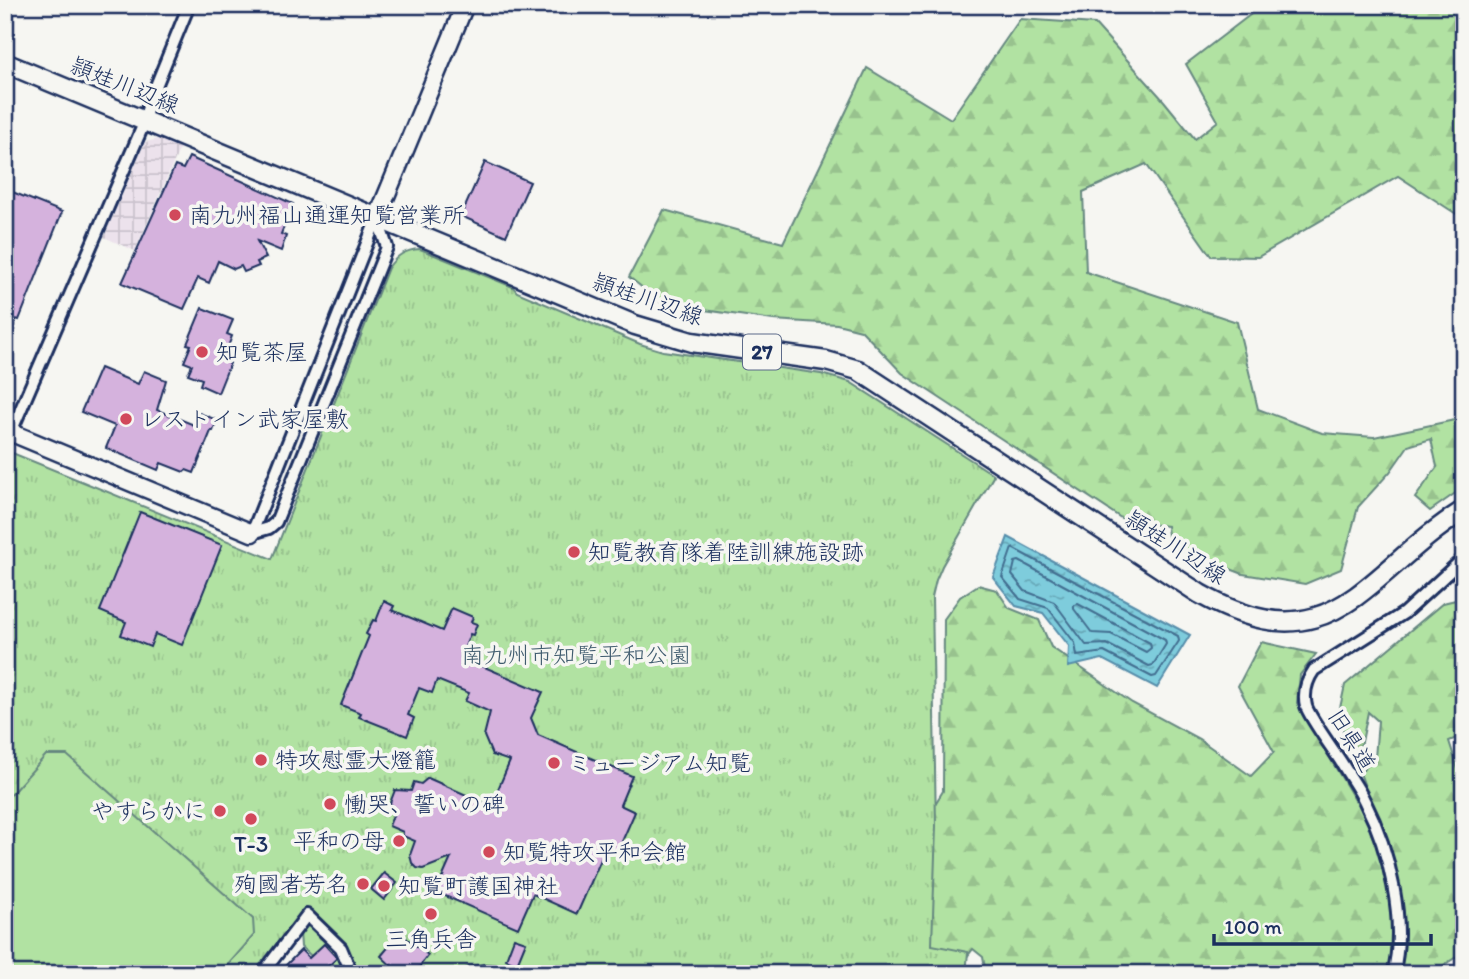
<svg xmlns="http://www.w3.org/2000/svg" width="1469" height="979" font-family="Itim,'Klee One',sans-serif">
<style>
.industrial{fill:url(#industrial-grid)}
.forest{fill:url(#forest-firs);stroke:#668880;stroke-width:2}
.park{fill:url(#park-tufts);stroke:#668880;stroke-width:2}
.pitch{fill:#b1e2a2;stroke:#668880;stroke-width:2}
.water{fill:url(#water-ripples);stroke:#568daa;stroke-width:2}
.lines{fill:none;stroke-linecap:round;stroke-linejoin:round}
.shore{stroke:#436e90;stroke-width:2}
.building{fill:#d5b2dd;stroke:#1b2f5e;stroke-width:2}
.street-casing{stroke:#1b2f5e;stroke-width:16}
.secondary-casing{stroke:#1b2f5e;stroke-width:21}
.primary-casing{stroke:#1b2f5e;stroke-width:23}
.street{stroke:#f6f6f2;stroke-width:10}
.secondary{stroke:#f6f6f2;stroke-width:16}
.primary{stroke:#f6f6f2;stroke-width:18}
.poi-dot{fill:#d1495b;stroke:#f6f6f2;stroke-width:2.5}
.labels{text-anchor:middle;stroke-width:7;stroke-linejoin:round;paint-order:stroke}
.shield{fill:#f6f6f2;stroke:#5d6b8a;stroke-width:2}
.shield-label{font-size:21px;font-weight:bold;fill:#1b2f5e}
.street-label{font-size:23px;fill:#1b2f5e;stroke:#f6f6f2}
.poi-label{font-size:23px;fill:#1b2f5e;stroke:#f6f6f2;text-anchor:start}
.park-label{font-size:23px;fill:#405c6f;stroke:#f6f6f2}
</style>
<defs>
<pattern id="industrial-grid" width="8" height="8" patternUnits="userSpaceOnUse" patternTransform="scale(1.75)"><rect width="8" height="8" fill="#ece2ec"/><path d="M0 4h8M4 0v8" fill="none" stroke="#cac2cd"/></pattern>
<pattern id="forest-firs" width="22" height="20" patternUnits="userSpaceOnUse" patternTransform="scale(1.75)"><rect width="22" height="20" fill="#b1e2a2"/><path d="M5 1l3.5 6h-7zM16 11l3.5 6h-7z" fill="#98c28e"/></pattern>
<pattern id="park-tufts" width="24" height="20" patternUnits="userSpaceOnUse" patternTransform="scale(1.75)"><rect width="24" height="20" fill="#b1e2a2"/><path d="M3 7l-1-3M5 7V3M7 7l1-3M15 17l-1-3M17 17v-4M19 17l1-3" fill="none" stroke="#98c28e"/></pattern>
<pattern id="water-ripples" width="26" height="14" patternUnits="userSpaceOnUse" patternTransform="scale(1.75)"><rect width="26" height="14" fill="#7eccdc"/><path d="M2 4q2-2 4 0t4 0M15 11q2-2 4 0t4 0" fill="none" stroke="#66a6b6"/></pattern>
</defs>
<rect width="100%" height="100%" fill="#f6f6f2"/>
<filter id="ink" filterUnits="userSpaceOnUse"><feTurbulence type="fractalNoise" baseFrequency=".0143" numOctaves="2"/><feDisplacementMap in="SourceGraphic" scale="14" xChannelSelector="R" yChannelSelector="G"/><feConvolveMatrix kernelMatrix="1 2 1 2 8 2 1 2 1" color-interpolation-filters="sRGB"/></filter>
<g filter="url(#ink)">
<path class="industrial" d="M159,139L180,148L135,251L104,237L145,142Z"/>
<g class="forest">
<path d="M1263,5H1464V219L1398,176L1258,257L1211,256L1146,164L1083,192L1086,272L1237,322L1258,409L1322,433L1374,437L1464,418V487L1430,511L1415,498L1437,467L1431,439L1408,446L1390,472L1358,507L1341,569L1305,584L1243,574L1169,545L1167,526L1127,522L902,373L861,330L837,324L773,320L663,304L629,277L664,210L783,243L867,68L951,119L1020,19L1095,24L1164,101L1195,139L1218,121L1186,64Z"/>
<path d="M978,585L997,590L1009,608L1039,620L1051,647L1132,703L1199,739L1251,776L1274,752L1238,686L1261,642L1316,654L1300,675L1297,703L1355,800L1367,792L1360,773L1375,758L1378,721L1368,712L1362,742L1356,755L1345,746L1340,708L1345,685L1443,603L1464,598V735L1449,741L1464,788V952L1444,965L1441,974H986L983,957L973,949L954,974L742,899L908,848L943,791L944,619L960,597Z"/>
</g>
<path class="park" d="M420,249L513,287L517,292L640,344L663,351L821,374L850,382L994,475L942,566L936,580L932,597L936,826L932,945L968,952L966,974H527L529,969L486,966L449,974H332L301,947L300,932L291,926L254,974H5V450L272,559L388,268C397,255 405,250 420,249Z"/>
<path class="pitch" d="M46,755H67L253,919L254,935L220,974H5V801Z"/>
<path class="water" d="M1008,537L1190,635L1157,688L1102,659L1068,667L1069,646L1043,613L1016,606L993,577Z"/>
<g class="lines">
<g class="shore">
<path d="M1012,548L1178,636L1179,641L1156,676L1152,677L1104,652L1077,656L1075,643L1048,608L1020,599L1002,577Z"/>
<path d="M1019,561L1165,640L1166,644L1153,665L1149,666L1107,644L1086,645L1054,602L1025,591L1012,575L1015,562Z"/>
<path d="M1078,604L1150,643L1151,648L1146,652L1111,634L1092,633L1074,609V605Z"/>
</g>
</g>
<g class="building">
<path d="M189,157L293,204L281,234L286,236L281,251L257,241L266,258L257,262L259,266L244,272L241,266L234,269L218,261L209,283L198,278L184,309L122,283L175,166L183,169Z"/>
<path d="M485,162L530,182L506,236L461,216Z"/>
<path d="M5,189L62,212L19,320L16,319L6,344Z"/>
<path d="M202,308L233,320L227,334L232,336L223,360L230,363L218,393L200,385L202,379L188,374L192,365L184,362L191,345L187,344Z"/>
<path d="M100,368L138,384L144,371L166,380L157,410L194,425L199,413L217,420L213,431H211L194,473L186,470L184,472L161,463L158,470L106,448L115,426L81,412Z"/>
<path d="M140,512L222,545L182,645L155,634L150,647L121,635L126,622L100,611Z"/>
<path d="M384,601L394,606L392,610L442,631L452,608L473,617L471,622L477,624L473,635L470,634L461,657L543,692L531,718L538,735L632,776L620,805L635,812L617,853L606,848L577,914L533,894L518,928L436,892L451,858L423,869L417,868L412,863L410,855L415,841L403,836V832L389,826L395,810L390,803L395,790L411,791L414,782L421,784L428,778L491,806L510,761L492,755L484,736L490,712L465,701L469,693L437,680L432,693L419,688L408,715L414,718L407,736L359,717L361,713L341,705L369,636L366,634L373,620L376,621Z"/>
<path d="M384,873L397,883L384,900L371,889Z"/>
<path d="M402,935L428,955L414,974H400L381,956L395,939L398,941Z"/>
<path d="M514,938L526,942L517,964L506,959Z"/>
<path d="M324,944L337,958L320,974H295L286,965L301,950L309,958Z"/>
</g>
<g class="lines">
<g class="street-casing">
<g id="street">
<path d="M11,432L142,128L149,103L189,5"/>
<path d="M252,533L269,528L276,522L387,247L377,218"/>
<path d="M252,533L377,218"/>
<path d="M262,974L307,915L341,948L352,974"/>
<path d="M470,974L485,971L518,974"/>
<path d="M1393,974C1407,922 1389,849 1365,802C1359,789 1350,777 1343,765C1335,752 1309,717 1306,706C1303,693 1307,680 1314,670L1404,613L1464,558"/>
</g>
</g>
<g class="secondary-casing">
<g id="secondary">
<path d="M377,218L465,5"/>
<path d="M5,430L252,533"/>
</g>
</g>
<g class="primary-casing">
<path id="primary" d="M5,63L635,325L692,342L826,361L858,370L1200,594C1334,669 1364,573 1464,510"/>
</g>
<use href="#street" class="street"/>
<use href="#secondary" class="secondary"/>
<use href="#primary" class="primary"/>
</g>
</g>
<g class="poi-dot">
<circle cx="175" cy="215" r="7"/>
<circle cx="202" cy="352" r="7"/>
<circle cx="126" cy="419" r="7"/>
<circle cx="574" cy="552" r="7"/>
<circle cx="261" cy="760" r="7"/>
<circle cx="554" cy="763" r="7"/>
<circle cx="330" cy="804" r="7"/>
<circle cx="220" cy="811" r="7"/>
<circle cx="251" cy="819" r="7"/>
<circle cx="399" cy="841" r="7"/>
<circle cx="489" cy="852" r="7"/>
<circle cx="363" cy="884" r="7"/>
<circle cx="384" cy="886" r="7"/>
<circle cx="431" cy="914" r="7"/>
</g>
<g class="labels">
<rect class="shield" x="743" y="334.5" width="38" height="35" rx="5"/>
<g class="shield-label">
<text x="762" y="359">27</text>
</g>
<g class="street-label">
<text transform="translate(125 85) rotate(22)" y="8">頴娃川辺線</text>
<text transform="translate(648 299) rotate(19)" y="8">頴娃川辺線</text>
<text transform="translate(1176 547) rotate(33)" y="8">頴娃川辺線</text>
<text transform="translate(1352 740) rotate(58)" y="8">旧県道</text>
</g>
<g class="poi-label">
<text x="189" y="223">南九州福山通運知覧営業所</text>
<text x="216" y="360">知覧茶屋</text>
<text x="140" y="427">レストイン武家屋敷</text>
<text x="588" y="560">知覧教育隊着陸訓練施設跡</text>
<text x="275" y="768">特攻慰霊大燈籠</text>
<text x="568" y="771">ミュージアム知覧</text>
<text x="344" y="812">慟哭、誓いの碑</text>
<text x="206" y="819" text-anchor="end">やすらかに</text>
<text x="385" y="849" text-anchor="end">平和の母</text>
<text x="251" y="852" text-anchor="middle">T-3</text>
<text x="503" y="860">知覧特攻平和会館</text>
<text x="349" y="892" text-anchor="end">殉國者芳名</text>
<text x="398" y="894">知覧町護国神社</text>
<text x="431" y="947" text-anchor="middle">三角兵舎</text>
</g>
<g class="park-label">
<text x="576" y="663">南九州市知覧平和公園</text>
</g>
</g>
<rect width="1469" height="979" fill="none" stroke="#f6f6f2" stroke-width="28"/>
<rect x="14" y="14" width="1441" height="951" fill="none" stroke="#1b2f5e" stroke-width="2.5" filter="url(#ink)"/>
<path d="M1214 934v10h217v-10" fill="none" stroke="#1b2f5e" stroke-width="3.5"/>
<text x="1224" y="934" font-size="21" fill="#1b2f5e" stroke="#f6f6f2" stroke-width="5" paint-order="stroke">100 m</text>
</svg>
